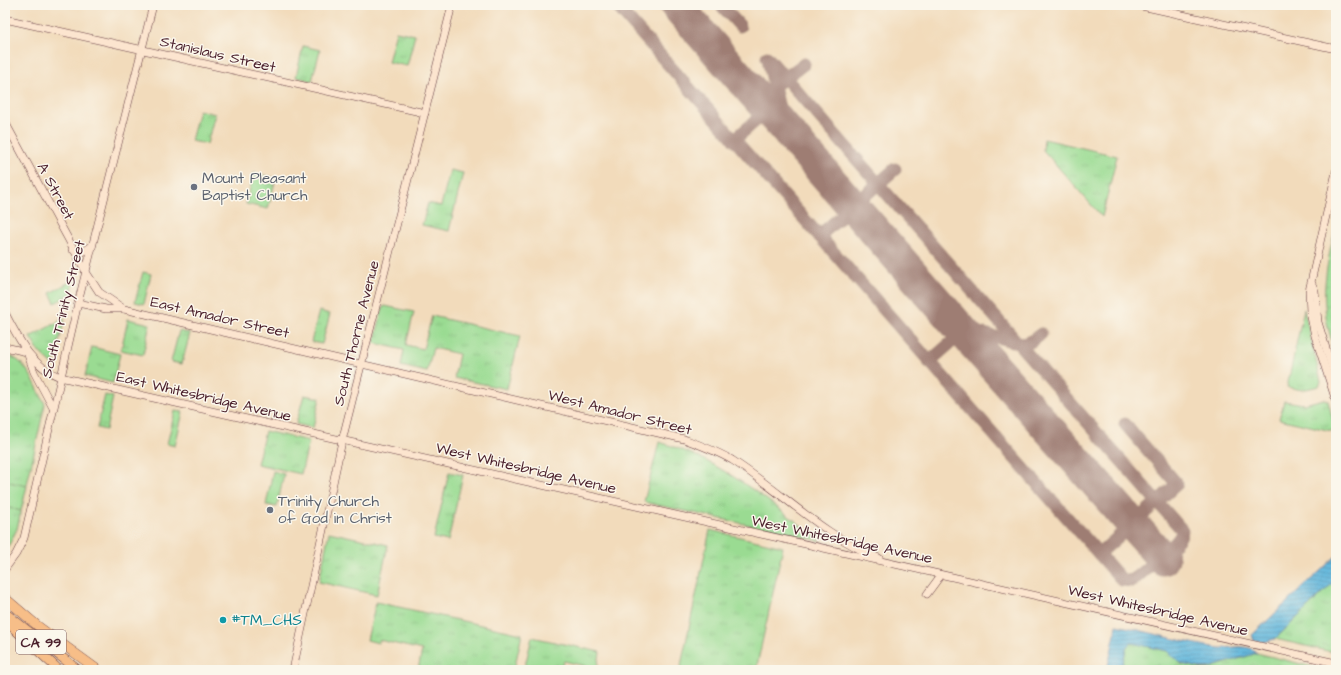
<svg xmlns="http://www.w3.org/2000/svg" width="1341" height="675" font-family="'Architects Daughter',sans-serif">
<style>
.grass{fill:url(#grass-tufts);stroke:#727d5e}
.garden{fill:#9adb92;stroke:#727d5e}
.water{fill:url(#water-rules);stroke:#546a84}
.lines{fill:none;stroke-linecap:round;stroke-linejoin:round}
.taxiway{stroke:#9e7d73;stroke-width:13}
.runway{stroke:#9e7d73;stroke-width:33}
.secondary-casing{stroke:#633b41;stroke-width:8}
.highway-casing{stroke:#633b41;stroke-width:10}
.secondary{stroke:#fce5cf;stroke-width:7}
.highway{stroke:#f7be88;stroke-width:9}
.worship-dot{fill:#6b7280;stroke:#fbf7ec;stroke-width:1.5}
.culture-dot{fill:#0f9aa8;stroke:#fbf7ec;stroke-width:1.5}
.labels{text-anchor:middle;stroke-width:3;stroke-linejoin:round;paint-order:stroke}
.shield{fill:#fbf7ec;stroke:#7f6065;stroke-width:1}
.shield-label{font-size:14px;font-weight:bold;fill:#4a1f2b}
.street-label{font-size:15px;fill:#4a1f2b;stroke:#fbf7ec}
.worship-label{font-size:15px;fill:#5b616d;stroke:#fbf7ec;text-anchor:start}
.culture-label{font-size:15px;fill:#0d838f;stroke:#fbf7ec;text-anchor:start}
</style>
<defs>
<pattern id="grass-tufts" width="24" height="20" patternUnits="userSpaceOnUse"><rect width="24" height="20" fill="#9adb92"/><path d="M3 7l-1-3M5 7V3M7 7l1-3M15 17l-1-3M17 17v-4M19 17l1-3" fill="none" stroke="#86bc7e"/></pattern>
<pattern id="water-rules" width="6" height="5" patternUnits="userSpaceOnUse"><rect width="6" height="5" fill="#5fb6dc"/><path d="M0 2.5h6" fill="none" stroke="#5093b3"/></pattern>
</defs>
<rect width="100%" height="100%" fill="#fbf7ec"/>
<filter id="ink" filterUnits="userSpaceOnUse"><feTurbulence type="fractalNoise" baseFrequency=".025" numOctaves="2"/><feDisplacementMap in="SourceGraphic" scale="8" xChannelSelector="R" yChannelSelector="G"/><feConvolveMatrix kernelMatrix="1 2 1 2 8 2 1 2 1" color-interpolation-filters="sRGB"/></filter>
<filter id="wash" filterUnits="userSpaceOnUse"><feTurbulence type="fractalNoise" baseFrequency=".012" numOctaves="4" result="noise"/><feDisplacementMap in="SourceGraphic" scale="16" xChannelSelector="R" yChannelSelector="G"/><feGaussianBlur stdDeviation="0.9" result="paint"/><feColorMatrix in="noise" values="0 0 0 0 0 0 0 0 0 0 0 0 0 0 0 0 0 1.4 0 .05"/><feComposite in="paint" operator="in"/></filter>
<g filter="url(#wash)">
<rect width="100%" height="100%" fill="#f2dbbb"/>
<g class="grass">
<path d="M396,31L415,35L407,66L388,62Z"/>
<path d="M303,46L320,50L312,81L296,77Z"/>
<path d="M199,110L215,114L207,144L191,141Z"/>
<path d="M1044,139L1117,156L1102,217L1043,150Z"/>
<path d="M450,170L463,173L449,231L422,225L428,203L441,206Z"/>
<path d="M254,173L276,178L268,209L246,204Z"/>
<path d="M1336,225V349L1334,348C1318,303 1325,271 1336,225Z"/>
<path d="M143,272L151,274L144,304L135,302Z"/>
<path d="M75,279L71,294L55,303L50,293Z"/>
<path d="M385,306L414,312L406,345L423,349L432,316L520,336L507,389L454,378L459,354L433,348L427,372L401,366L404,350L374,343L383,307Z"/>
<path d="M1304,309L1321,382L1319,386L1302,390L1287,387Z"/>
<path d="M319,311L330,314L322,344L311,342Z"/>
<path d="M65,318L53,365L39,352L30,337Z"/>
<path d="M128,319L150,324L143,355L121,350Z"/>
<path d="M179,331L190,333L182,364L171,362Z"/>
<path d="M92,347L120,354L113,383L85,376Z"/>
<path d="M5,355C27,358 36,387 45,404L17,529L5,553Z"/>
<path d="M105,395L113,397L106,430L97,428Z"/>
<path d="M304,395L320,398L313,428L296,424Z"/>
<path d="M1324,399L1328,401L1336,432L1279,419L1284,401L1304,404Z"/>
<path d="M175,411L183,412L175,446L167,444Z"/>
<path d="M265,431L309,441L301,474L257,464Z"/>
<path d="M659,442C722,460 770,503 822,541L644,502Z"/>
<path d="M273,471L284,474L277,507L266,505Z"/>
<path d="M449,472L463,475L448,541L434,538Z"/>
<path d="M710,530L783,547L756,670H680Z"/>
<path d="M329,532L388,545L377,595L319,582Z"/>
<path d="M1336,580V653L1275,639Z"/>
<path d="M376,602L522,634L514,670H418L422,650L379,640L378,643L367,640Z"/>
<path d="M532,637L600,652L597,669L564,661L561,670H524Z"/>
<path d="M1132,642L1167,651L1182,664L1200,668H1209L1257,653L1325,670H1121L1127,645Z"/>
</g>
<path class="garden" d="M5,481L27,486L21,511L5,507Z"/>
<g class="water">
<path d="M1336,556V580L1275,639L1264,642L1254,640L1252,635Z"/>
<path d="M1117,625C1150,632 1185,643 1219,648C1231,649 1246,642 1257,653L1209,668H1200L1182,664L1167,651L1132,643L1127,646L1121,670H1107Z"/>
</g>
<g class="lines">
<g class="taxiway">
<path d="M616,5L1122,580L1132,581L1153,563L1155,559L1156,554L1150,544"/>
<path d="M721,5L740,26"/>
<path d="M767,57L1182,530C1182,538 1170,550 1162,550C1157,550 1153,547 1150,544"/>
<path d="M768,59L783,126"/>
<path d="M778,83L804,64"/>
<path d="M734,140L768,110"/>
<path d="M819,236L895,169"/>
<path d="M960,328L1024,344L1030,342L1041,334"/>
<path d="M929,362L963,332"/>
<path d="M1099,554L1177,484L1125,424"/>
</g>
<path class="runway" d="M676,5L1163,559"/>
</g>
</g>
<g filter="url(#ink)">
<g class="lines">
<g class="secondary-casing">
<g id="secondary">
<path d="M1137,5L1336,49"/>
<path d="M5,19L425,113"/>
<path d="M5,122L86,272L99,292L124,309L684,439C700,445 717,451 732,460C782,492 823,536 879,558"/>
<path d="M1336,172L1309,291L1310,312L1315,336L1336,401"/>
<path d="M72,249L83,252L92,246"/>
<path d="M1312,284L1315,291L1318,322L1336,381"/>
<path d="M78,303L106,309H123"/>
<path d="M5,313C19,339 31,366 60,377L1336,663"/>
<path d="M5,347L27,352L34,372L53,408"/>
<path d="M5,569L16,554L24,538L78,303L153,5"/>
<path d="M927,594L941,575"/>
<path d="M293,670L342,441L452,5"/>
</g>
</g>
<g class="highway-casing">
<g id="highway">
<path d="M5,598L39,627L98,670"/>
<path d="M5,613L78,670"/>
<path d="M9,624L59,670"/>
</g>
</g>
<use href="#secondary" class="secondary"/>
<use href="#highway" class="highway"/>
</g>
</g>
<g class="worship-dot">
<circle cx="194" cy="187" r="4"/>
<circle cx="270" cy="510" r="4"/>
</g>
<circle class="culture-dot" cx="223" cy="620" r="4"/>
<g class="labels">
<rect class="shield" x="16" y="630" width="50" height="24" rx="3"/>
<g class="shield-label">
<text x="41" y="647">CA 99</text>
</g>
<g class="street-label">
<text transform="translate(218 54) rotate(13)" y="5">Stanislaus Street</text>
<text transform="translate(56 191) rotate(62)" y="5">A Street</text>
<text transform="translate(63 309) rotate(-76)" y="5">South Trinity Street</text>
<text transform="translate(220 317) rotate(13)" y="5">East Amador Street</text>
<text transform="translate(356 333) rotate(-76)" y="5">South Thorne Avenue</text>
<text transform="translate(204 396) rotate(13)" y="5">East Whitesbridge Avenue</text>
<text transform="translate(620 412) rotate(14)" y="5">West Amador Street</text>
<text transform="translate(526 468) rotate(13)" y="5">West Whitesbridge Avenue</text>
<text transform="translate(842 539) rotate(12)" y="5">West Whitesbridge Avenue</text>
<text transform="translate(1158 610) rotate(13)" y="5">West Whitesbridge Avenue</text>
</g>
<g class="worship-label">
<text x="202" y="183">Mount Pleasant<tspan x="202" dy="17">Baptist Church</tspan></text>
<text x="278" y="506">Trinity Church<tspan x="278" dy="17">of God in Christ</tspan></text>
</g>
<g class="culture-label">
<text x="231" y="625">#TM_CHS</text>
</g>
</g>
<rect width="1341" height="675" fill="none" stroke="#fbf7ec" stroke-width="20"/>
</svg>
